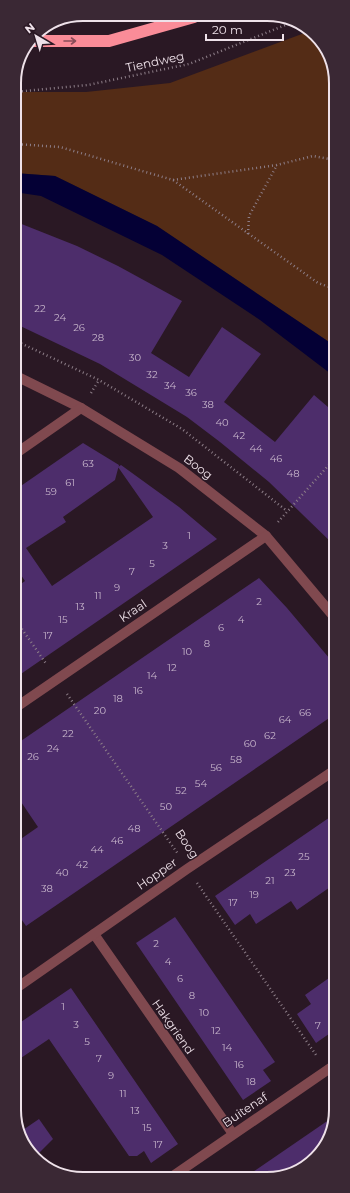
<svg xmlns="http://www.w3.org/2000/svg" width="350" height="1193" font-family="Montserrat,sans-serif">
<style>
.green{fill:#542c16}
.water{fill:#040035}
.building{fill:#4d2d6b}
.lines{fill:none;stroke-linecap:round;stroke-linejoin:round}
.path{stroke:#8d7e88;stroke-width:2.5;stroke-dasharray:1 3;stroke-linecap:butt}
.minor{stroke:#80494f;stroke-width:10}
.highway{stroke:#fa8c98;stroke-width:12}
.oneway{stroke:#884c58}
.labels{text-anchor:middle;stroke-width:3;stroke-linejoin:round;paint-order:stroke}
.number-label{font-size:10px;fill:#c6b4ca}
.street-label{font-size:12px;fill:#eee1e9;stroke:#2a1824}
.rim{fill:none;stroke:#eee1e9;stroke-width:2}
</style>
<rect width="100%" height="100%" fill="#2a1824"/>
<path class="green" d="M310,31L316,34L335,69V346L157,226L55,176L14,173V92H86L170,83Z"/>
<path class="water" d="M14,173L55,176L157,226L335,346V377L260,320L162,255L41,196L14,192Z"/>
<g class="building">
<path d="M14,221L77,246L118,266L182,301L151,353L189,377L222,327L261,354L224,402L275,442L314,395L335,413V546L269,482L220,442L187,417L100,364L14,323Z"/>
<path d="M83,443L119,465L115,480L63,517L66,522L26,548L52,586L153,517L118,467L121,465L179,507L217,539L15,678V588L25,581L15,566V490Z"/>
<path d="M259,578L287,608L335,665V714L26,926L15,910V843L38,827L15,793V745Z"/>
<path d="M336,813V883L297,910L291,901L256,924L250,914L235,925L215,896Z"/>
<path d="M175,917L275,1062L263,1070L271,1081L243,1100L136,943Z"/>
<path d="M336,973V1029L316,1043L297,1014L311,1004L305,995Z"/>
<path d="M71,988L178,1144L151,1163L144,1151L137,1156H129L49,1039L15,1062V1026Z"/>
<path d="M336,1115L319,1156L281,1178H244Z"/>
<path d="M39,1119L53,1139L34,1158L20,1132Z"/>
</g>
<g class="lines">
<g class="path">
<path d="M14,92L88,85L189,64L293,22"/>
<path d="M14,144L60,147L173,180L318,283L335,289"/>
<path d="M173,180L277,165L313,156L335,160"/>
<path d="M248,234L249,216L277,165"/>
<path d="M14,340L99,380L182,429L287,511"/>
<path d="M91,393L99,380"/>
<path d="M278,522L335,458"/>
<path d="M15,619L47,665"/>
<path d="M67,694L178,854"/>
<path d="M197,883L316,1055"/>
</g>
<g class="minor">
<path d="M14,375L81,408L179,468L266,536L335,618"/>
<path d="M15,454L81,408"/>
<path d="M15,708L266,536"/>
<path d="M94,934L233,1134"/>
<path d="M15,989L187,869L335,770"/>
<path d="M170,1178L336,1064"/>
</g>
<path class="highway" d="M31,41H109L194,17"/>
</g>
<defs><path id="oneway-shaft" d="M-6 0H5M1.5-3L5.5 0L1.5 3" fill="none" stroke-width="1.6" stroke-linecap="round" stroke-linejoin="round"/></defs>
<use class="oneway" href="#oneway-shaft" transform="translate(70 41)"/>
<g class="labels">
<g class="number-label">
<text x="40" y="312">22</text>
<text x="60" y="321">24</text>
<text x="79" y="331">26</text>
<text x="98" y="341">28</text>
<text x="135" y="361">30</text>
<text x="152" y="378">32</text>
<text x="170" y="389">34</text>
<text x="191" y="396">36</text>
<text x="208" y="408">38</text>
<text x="222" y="426">40</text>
<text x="239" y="439">42</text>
<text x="256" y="452">44</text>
<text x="276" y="462">46</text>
<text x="88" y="467">63</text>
<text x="293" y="477">48</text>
<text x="70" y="486">61</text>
<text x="51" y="495">59</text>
<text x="189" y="539">1</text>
<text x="165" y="549">3</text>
<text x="152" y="567">5</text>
<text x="132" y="575">7</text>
<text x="117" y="591">9</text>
<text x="98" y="599">11</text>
<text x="259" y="605">2</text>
<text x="80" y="610">13</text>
<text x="63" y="623">15</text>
<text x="241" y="623">4</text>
<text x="221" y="631">6</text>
<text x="48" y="639">17</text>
<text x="207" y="647">8</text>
<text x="187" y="655">10</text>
<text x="172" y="671">12</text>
<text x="152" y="679">14</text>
<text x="138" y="694">16</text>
<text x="118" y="702">18</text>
<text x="100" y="714">20</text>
<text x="305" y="716">66</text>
<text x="285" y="723">64</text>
<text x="68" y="737">22</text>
<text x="270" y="739">62</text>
<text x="250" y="747">60</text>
<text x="53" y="752">24</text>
<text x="33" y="760">26</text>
<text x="236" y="763">58</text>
<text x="216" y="771">56</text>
<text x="201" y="787">54</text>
<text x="181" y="794">52</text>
<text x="166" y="810">50</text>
<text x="134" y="832">48</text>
<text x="117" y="844">46</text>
<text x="97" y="853">44</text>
<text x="304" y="860">25</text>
<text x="82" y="868">42</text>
<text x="62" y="876">40</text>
<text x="290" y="876">23</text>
<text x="270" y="884">21</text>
<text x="47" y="892">38</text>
<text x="254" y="898">19</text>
<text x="233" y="906">17</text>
<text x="156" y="947">2</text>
<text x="168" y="965">4</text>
<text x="180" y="982">6</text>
<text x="192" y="999">8</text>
<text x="63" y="1010">1</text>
<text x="204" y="1016">10</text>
<text x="76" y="1028">3</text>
<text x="318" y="1029">7</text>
<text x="216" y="1034">12</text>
<text x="87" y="1045">5</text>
<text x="227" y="1051">14</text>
<text x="99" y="1062">7</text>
<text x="239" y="1068">16</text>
<text x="111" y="1079">9</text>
<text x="251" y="1085">18</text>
<text x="123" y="1097">11</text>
<text x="135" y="1114">13</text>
<text x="147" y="1131">15</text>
<text x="158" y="1148">17</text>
</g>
<g class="street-label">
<text transform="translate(155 62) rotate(-12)" y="4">Tiendweg</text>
<text transform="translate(198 467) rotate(37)" y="4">Boog</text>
<text transform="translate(133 611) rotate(-34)" y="4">Kraal</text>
<text transform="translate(187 844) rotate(57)" y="4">Boog</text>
<text transform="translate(157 874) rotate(-35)" y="4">Hopper</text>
<text transform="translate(173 1027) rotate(55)" y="4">Hakgriend</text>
<text transform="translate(245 1110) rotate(-34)" y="4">Buitenaf</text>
</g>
</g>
<path d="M0 0H350V1193H0ZM83 21H267A62 62 0 0 1 329 83V1110A62 62 0 0 1 267 1172H83A62 62 0 0 1 21 1110V83A62 62 0 0 1 83 21Z" fill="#3a2834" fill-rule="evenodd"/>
<path class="rim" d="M83 21H267A62 62 0 0 1 329 83V1110A62 62 0 0 1 267 1172H83A62 62 0 0 1 21 1110V83A62 62 0 0 1 83 21Z"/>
<g transform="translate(36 36) rotate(322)" stroke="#2a1824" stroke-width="3" paint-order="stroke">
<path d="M0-3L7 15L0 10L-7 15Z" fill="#eee1e9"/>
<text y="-6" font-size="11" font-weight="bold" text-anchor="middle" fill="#eee1e9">N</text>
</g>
<path d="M206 34v6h77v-6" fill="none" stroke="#eee1e9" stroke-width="2"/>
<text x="212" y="34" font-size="12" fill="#eee1e9" stroke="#2a1824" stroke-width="3" paint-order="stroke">20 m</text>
</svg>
